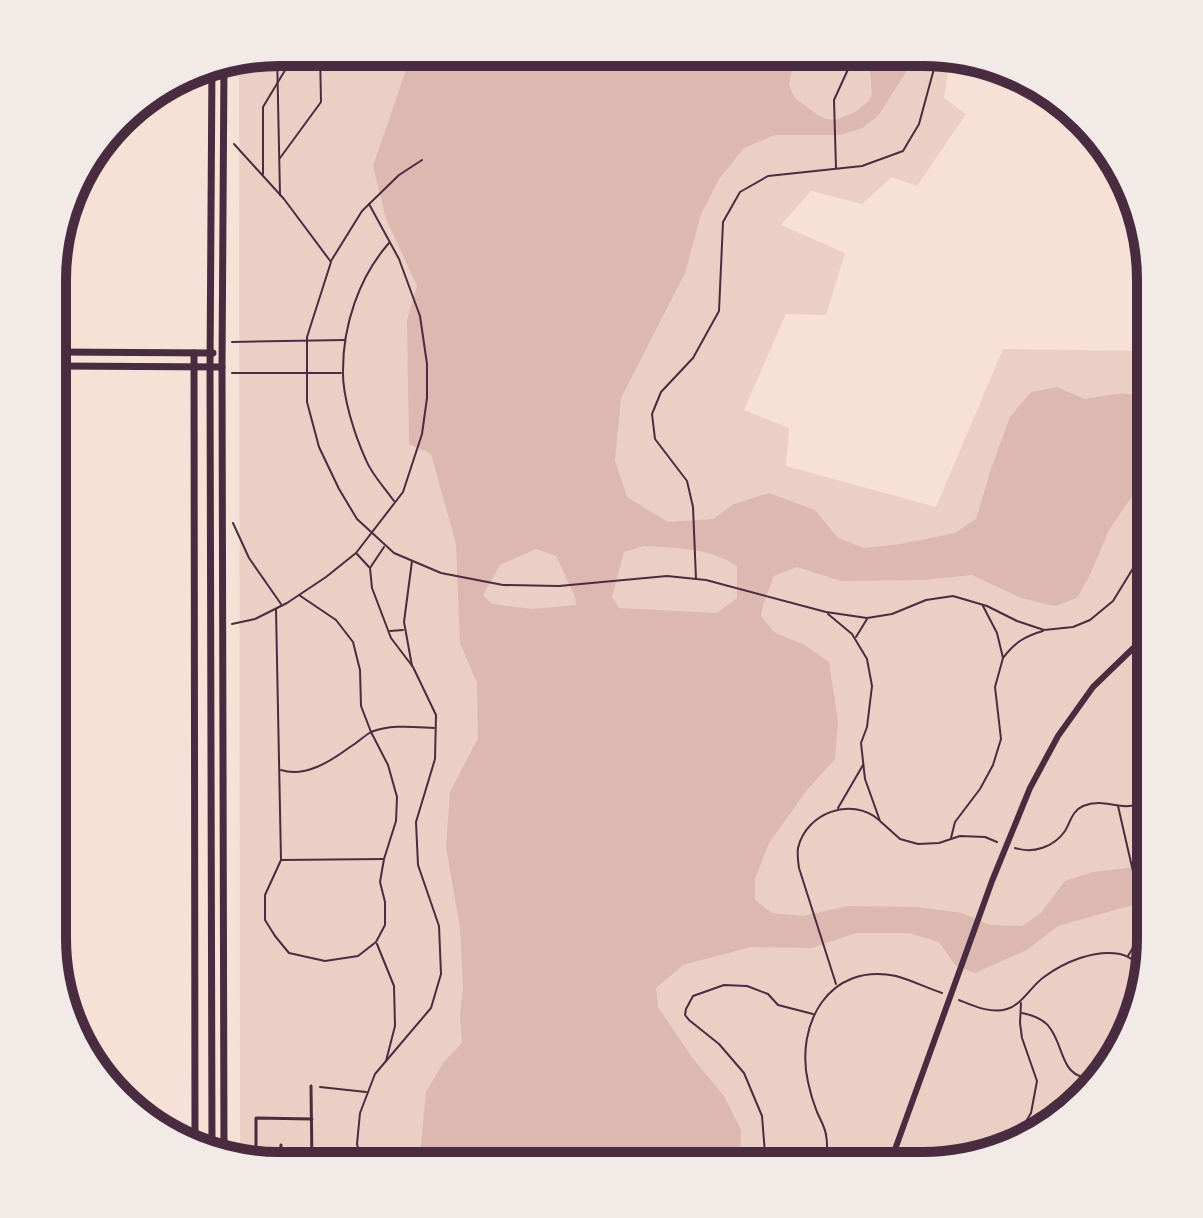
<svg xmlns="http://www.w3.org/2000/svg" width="1203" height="1218" font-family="Cabin,sans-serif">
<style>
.green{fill:#ebcfc5}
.water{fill:#dcb8b0;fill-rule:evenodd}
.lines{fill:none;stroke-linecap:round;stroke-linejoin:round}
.path{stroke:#4a2c40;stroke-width:2}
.service{stroke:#4a2c40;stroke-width:3}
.minor{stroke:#4a2c40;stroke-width:6}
.tertiary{stroke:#4a2c40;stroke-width:7}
.rim{fill:none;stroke:#4a2c40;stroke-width:10}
</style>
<rect width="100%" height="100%" fill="#f7e1d7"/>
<path class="green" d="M280,52L951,54L944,98L966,114L917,186L892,177L862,204L811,191L781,225L845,253L826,315L786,314L744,410L789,428L786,466L936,507L1003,349L1151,351V952L1127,1039L1061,1119L937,1166H266L240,1158L239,59Z"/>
<path class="water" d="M412,52L796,53L789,83L791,91L796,99L818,115L826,119L836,120L857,111L870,100L872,92L870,71L877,54H911L906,72L878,116L862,128L841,135H775L744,148L719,179L701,214L685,273L621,398L615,460L627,497L668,522L713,519L734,504L769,493L815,510L838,538L864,548L901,544L955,533L976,519L992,466L1010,417L1031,392L1057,387L1085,399L1122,393L1151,398V430L1140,445L1133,495L1109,530L1090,575L1077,598L1055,606L1021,598L972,575L925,580L841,581L797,567L774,576L763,605L761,616L775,633L803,644L829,662L838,721L835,759L807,790L769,843L755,879V900L772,913L803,916L848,906L917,907L962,913L990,925L1022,926L1041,913L1065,881L1093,872L1143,866L1151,861V902L1129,906L1058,926L1027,950L975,973L955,965L939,942L909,933H856L811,948L751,947L683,965L656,988L658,1007L691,1056L724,1096L741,1130L740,1166H419L426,1092L443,1063L462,1043L460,1016L463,987L460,928L446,847L450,792L478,738L477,683L460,643L456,544L431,454L409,444L407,320L417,286L386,219L373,166ZM644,546C677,548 710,548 737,566V598L717,613L619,608L612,597L624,552ZM536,549L556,556L575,597L576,605L532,609L492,604L483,595L500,565Z"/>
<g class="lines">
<g class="path">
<path d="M277,53L280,195"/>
<path d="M234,144L284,199L331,262L307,337V402L319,447L339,489L357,519L394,553L441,573L503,585L559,586L667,576L706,580L826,612L867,618L892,614L926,600L953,596L987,606L1017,621L1044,630L1073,627L1090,620L1113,601L1151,539"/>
<path d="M280,158L321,102L320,52"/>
<path d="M836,168L834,100L855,54"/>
<path d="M263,174V107L296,52"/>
<path d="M389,243C359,277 343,325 343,370C342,396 355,436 366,460C372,475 385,488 394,501"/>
<path d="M331,261L362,211L399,175L422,160"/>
<path d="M232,342L345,340"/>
<path d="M232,373H341"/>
<path d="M233,523L249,558L281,604"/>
<path d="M357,554L369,567"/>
<path d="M412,561L404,622L412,666"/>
<path d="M696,579L693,507L687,481L655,439L652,414L661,392L693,358L719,311L723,222L740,192L768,176L862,166L903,151L919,124L938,54"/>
<path d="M983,606L997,633L1003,658C1014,643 1025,636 1043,631"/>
<path d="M276,610L281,860L384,859"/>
<path d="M828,614L852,634L867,659L872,686L867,727L861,743L865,779L880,821L900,839L918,844L939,843L960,836L985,837L997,842"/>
<path d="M232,624L255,619L287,603L326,577L356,553L403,492L422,434L427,398V364L420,316L399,259L369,204"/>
<path d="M390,631L403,630"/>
<path d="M856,637L867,619"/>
<path d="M281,770C305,778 331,761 350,747C357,743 364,736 371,732C390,724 414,727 434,728"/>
<path d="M1118,806L1143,915L1141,934L1128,956"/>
<path d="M838,808L863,765"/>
<path d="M951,838L955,822L980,789L993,765L1001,739L995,687L1003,658"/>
<path d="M1015,848C1033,854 1054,847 1065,831C1071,821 1072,811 1083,806C1112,794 1130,824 1151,788"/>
<path d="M281,860L265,895V920L275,936L289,953L325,961L358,956L376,942L385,925V902L380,882L384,859L396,821L397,797L388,765L371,732L361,706L360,670L353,642L336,620L299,595"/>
<path d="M377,944L394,986L395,1026L386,1061"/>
<path d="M836,984L799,868C798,861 797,854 798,848C806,813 851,796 879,820"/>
<path d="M959,1000C974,1006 991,1014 1007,1009C1023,1004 1031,986 1044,977C1064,962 1095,949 1120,954C1130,956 1138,963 1146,970"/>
<path d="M1022,1013C1032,1015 1044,1019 1050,1028C1066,1050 1059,1078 1095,1079"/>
<path d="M320,1087L366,1092"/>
<path d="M1084,1092L1086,1079"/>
<path d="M1018,1135L1031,1113L1037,1081L1022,1038L1020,1023L1021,1003"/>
<path d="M363,1166L357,1144L360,1113L375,1074L431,1008L441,974L439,926L418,865L416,822L435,759L436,715L413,667L391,638L372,588L370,568L384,547"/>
<path d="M766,1166L762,1116L744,1073L719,1044L689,1020L685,1015L686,1009L693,996L724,985L747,986L768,994L778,1005L813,1014"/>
<path d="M826,1166C827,1156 828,1144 826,1135C825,1127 820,1119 817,1112C813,1102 810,1092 808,1082C795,1024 829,962 896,976C911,980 927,988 942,993"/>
</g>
<g class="service">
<path d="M311,1086L312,1166"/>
<path d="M256,1159L280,1160"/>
<path d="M256,1162V1118L312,1119"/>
<path d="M280,1166L281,1145"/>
</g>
<path class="minor" d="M889,1166L992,881L1030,788L1058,736L1093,687L1151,631"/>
<g class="tertiary">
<path d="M212,63L210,367L212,1149"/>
<path d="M56,352L213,353"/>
<path d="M194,353L195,1144"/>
<path d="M56,366L222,367"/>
<path d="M224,1153L222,367L224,61"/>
</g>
</g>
<path d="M0 0H1203V1218H0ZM280 66H923A214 214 0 0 1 1137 280V938A214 214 0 0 1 923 1152H280A214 214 0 0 1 66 938V280A214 214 0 0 1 280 66Z" fill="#f1eae7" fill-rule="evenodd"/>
<path class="rim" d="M280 66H923A214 214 0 0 1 1137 280V938A214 214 0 0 1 923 1152H280A214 214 0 0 1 66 938V280A214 214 0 0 1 280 66Z"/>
</svg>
